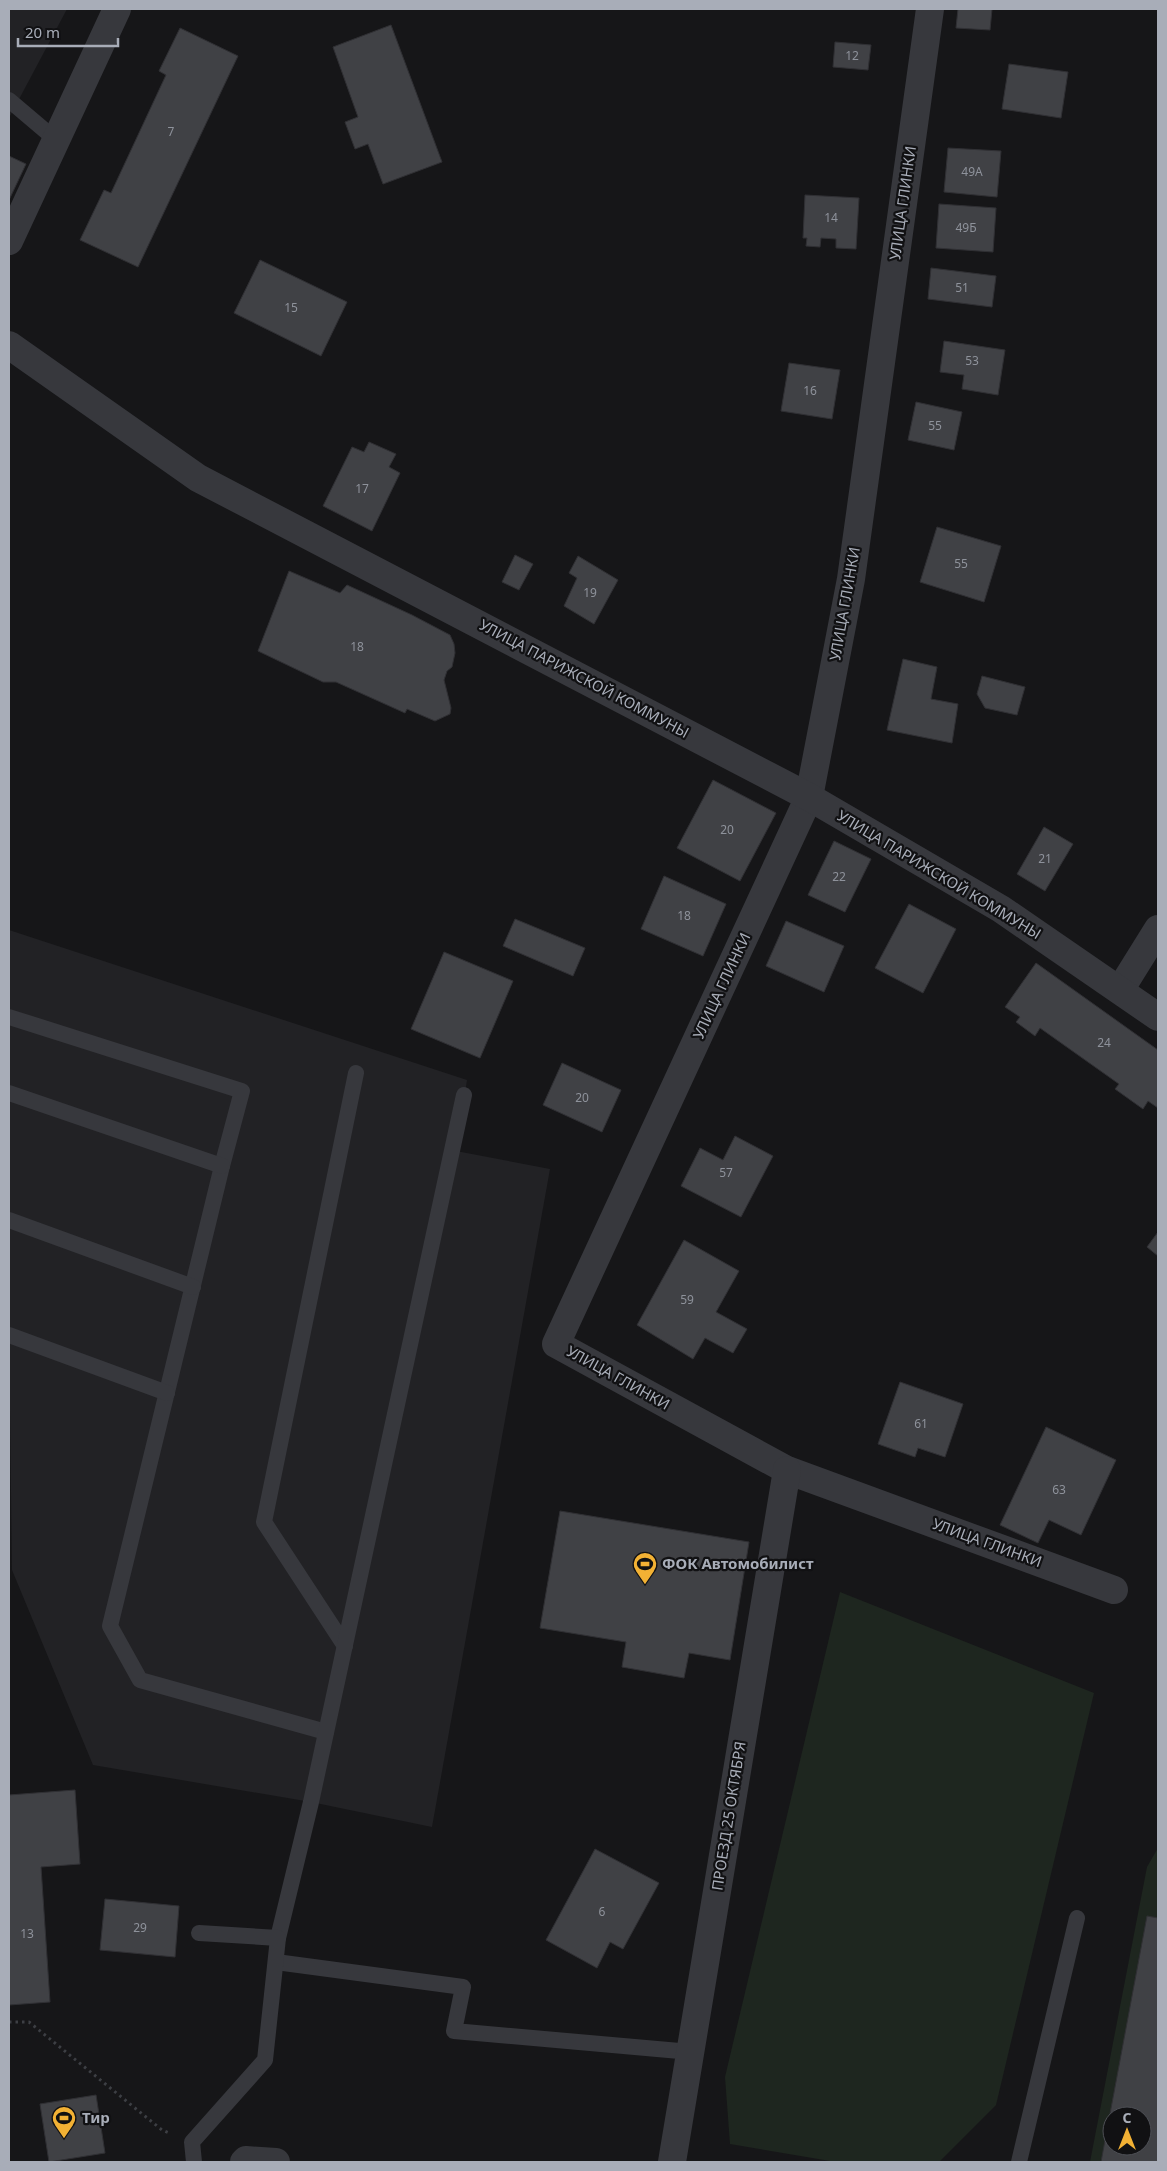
<svg xmlns="http://www.w3.org/2000/svg" width="1167" height="2171" font-family="'Noto Sans',sans-serif">
<style>
.built{fill:#222225}
.green{fill:#1e261f;fill-rule:evenodd}
.building{fill:#404145;stroke:#303034;fill-rule:evenodd}
.lines{fill:none;stroke-linecap:round;stroke-linejoin:round}
.path{stroke:#3d3f44;stroke-width:3;stroke-dasharray:2.5 4;stroke-linecap:butt}
.service{stroke:#37383d;stroke-width:16}
.minor{stroke:#37383d;stroke-width:28}
.tertiary{stroke:#37383d;stroke-width:28}
.labels{text-anchor:middle;stroke-width:4.5;stroke-linejoin:round;paint-order:stroke}
.number-label{font-size:12px;fill:#8e929b}
.street-label{font-size:15px;fill:#a8adb8;stroke:#111113}
.poi-label{font-size:15px;font-weight:bold;fill:#a8adb8;stroke:#111113;text-anchor:start}
</style>
<rect width="100%" height="100%" fill="#161618"/>
<g class="built">
<path d="M9,9H67L9,118Z"/>
<path d="M9,930L467,1080L456,1151L550,1169L432,1827L311,1802L93,1765L12,1570L10,1411L9,1410Z"/>
</g>
<g class="green">
<path d="M840,1592L1094,1693L996,2105L939,2162H836L730,2144L725,2077Z"/>
<path d="M1158,1848V2162H1090L1147,1867ZM1112,2116H1142V2146H1112Z"/>
</g>
<g class="building">
<path d="M958,9H992L990,30L956,28Z"/>
<path d="M391,25L442,162L383,184L368,144L355,149L345,122L358,117L333,47Z"/>
<path d="M180,28L238,56L138,267L80,240L104,190L111,193L166,75L159,71Z"/>
<path d="M835,42L871,45L868,70L833,67Z"/>
<path d="M1009,64L1068,72L1061,118L1002,109Z"/>
<path d="M948,148L1001,151L997,197L944,192Z"/>
<path d="M9,156L26,164L9,200Z"/>
<path d="M805,195L859,198L856,249L836,248V239L821,238L820,247L806,246L807,238H803Z"/>
<path d="M939,204L996,208L993,252L936,248Z"/>
<path d="M260,260L347,302L321,356L234,313Z"/>
<path d="M931,268L996,276L992,307L928,299Z"/>
<path d="M944,341L1005,350L998,395L962,389L964,375L940,372Z"/>
<path d="M789,363L840,370L832,419L781,411Z"/>
<path d="M916,402L962,412L954,450L908,440Z"/>
<path d="M369,442L396,454L389,467L400,473L372,531L323,506L352,447L364,452Z"/>
<path d="M937,527L1001,546L984,602L920,582Z"/>
<path d="M515,555L533,564L519,590L502,582Z"/>
<path d="M578,556L618,580L594,624L564,606L577,578L569,573Z"/>
<path d="M289,571L340,593L347,585L412,615L450,635L454,644L455,653L452,667L447,671L444,680L451,708L450,714L435,721L407,709L405,713L336,682H323L258,651Z"/>
<path d="M903,659L937,667L931,699L958,704L952,743L887,730Z"/>
<path d="M982,676L1025,687L1017,715L985,708L977,694Z"/>
<path d="M713,780L776,813L740,881L677,848Z"/>
<path d="M1044,827L1073,844L1045,891L1017,874Z"/>
<path d="M834,841L871,859L845,912L808,895Z"/>
<path d="M664,876L726,904L703,956L641,929Z"/>
<path d="M909,904L956,929L923,993L875,968Z"/>
<path d="M515,919L585,948L573,976L503,946Z"/>
<path d="M786,921L844,946L824,992L766,966Z"/>
<path d="M444,952L513,981L480,1058L411,1029Z"/>
<path d="M1036,963L1158,1050V1108L1148,1101L1143,1109L1115,1089L1119,1084L1040,1028L1035,1036L1016,1022L1020,1017L1005,1007Z"/>
<path d="M562,1063L621,1090L602,1132L543,1105Z"/>
<path d="M735,1136L773,1156L741,1217L681,1186L700,1148L723,1160Z"/>
<path d="M1158,1232V1256L1147,1247Z"/>
<path d="M684,1240L739,1271L716,1312L747,1329L733,1353L705,1338L693,1359L637,1325Z"/>
<path d="M900,1382L963,1404L945,1457L918,1448L915,1457L878,1444Z"/>
<path d="M1046,1427L1116,1460L1081,1535L1049,1520L1038,1543L1000,1525Z"/>
<path d="M560,1511L749,1542L730,1660L689,1653L684,1678L622,1667L626,1642L540,1628Z"/>
<path d="M75,1790L80,1864L41,1867L50,2002L9,2005V1795Z"/>
<path d="M595,1849L659,1883L623,1949L610,1942L597,1968L546,1940Z"/>
<path d="M105,1899L179,1906L175,1957L100,1950Z"/>
<path d="M1147,1916L1158,1918V2162H1101ZM1112,2116H1142V2146H1112Z"/>
<path d="M96,2095L105,2153L49,2162L40,2104Z"/>
</g>
<g class="lines">
<path class="path" d="M9,2022H29L162,2130L169,2133"/>
<g class="service">
<path d="M9,100L55,139"/>
<path d="M9,1017L242,1091L222,1166L110,1626L140,1680L326,1732"/>
<path d="M9,1093L222,1166"/>
<path d="M9,1220L193,1287"/>
<path d="M9,1335L167,1393"/>
<path d="M345,1646L264,1522L356,1073"/>
<path d="M278,1938L311,1802L464,1095"/>
<path d="M276,1962L463,1987L454,2031L691,2052"/>
<path d="M194,2162L192,2142L265,2060L278,1938L199,1933"/>
<path d="M1019,2162L1077,1918"/>
</g>
<g class="minor">
<path d="M930,9L851,579L809,797L556,1344L787,1470L1114,1590"/>
<path d="M9,241L117,9"/>
<path d="M1120,990L1158,929"/>
<path d="M244,2162L246,2160L276,2162"/>
<path d="M672,2162L787,1470"/>
</g>
<path class="tertiary" d="M9,345L198,478L809,797L1001,909L1158,1017"/>
</g>
<defs>
<g id="stadium-pin" transform="scale(1.25)"><path d="M0 17L-7.5 6A9.5 9.5 0 1 1 7.5 6Z" fill="#f2b134" stroke="#111113"/><path d="M0-5a6.5 5 0 1 0 0 10a6.5 5 0 1 0 0-10ZM-3.5-1.8h7v3.6h-7Z" fill="#111"/></g>
</defs>
<g fill-rule="evenodd">
<use href="#stadium-pin" x="645" y="1564"/>
<use href="#stadium-pin" x="64" y="2118"/>
</g>
<g class="labels">
<g class="number-label">
<text x="852" y="60">12</text>
<text x="171" y="136">7</text>
<text x="972" y="176">49А</text>
<text x="831" y="222">14</text>
<text x="966" y="232">49Б</text>
<text x="962" y="292">51</text>
<text x="291" y="312">15</text>
<text x="972" y="365">53</text>
<text x="810" y="395">16</text>
<text x="935" y="430">55</text>
<text x="362" y="493">17</text>
<text x="961" y="568">55</text>
<text x="590" y="597">19</text>
<text x="357" y="651">18</text>
<text x="727" y="834">20</text>
<text x="1045" y="863">21</text>
<text x="839" y="881">22</text>
<text x="684" y="920">18</text>
<text x="1104" y="1047">24</text>
<text x="582" y="1102">20</text>
<text x="726" y="1177">57</text>
<text x="687" y="1304">59</text>
<text x="921" y="1428">61</text>
<text x="1059" y="1494">63</text>
<text x="602" y="1916">6</text>
<text x="140" y="1932">29</text>
<text x="27" y="1938">13</text>
</g>
<g class="street-label">
<text transform="translate(903 203) rotate(-82)" y="5">УЛИЦА ГЛИНКИ</text>
<text transform="translate(845 604) rotate(-80)" y="5">УЛИЦА ГЛИНКИ</text>
<text transform="translate(584 679) rotate(28)" y="5">УЛИЦА ПАРИЖСКОЙ КОММУНЫ</text>
<text transform="translate(939 875) rotate(31)" y="5">УЛИЦА ПАРИЖСКОЙ КОММУНЫ</text>
<text transform="translate(722 986) rotate(-65)" y="5">УЛИЦА ГЛИНКИ</text>
<text transform="translate(618 1378) rotate(29)" y="5">УЛИЦА ГЛИНКИ</text>
<text transform="translate(987 1543) rotate(20)" y="5">УЛИЦА ГЛИНКИ</text>
<text transform="translate(729 1816) rotate(-81)" y="5">ПРОЕЗД 25 ОКТЯБРЯ</text>
</g>
<g class="poi-label">
<text x="662" y="1569">ФОК Автомобилист</text>
<text x="82" y="2123">Тир</text>
</g>
</g>
<rect width="1167" height="2171" fill="none" stroke="#a8adb8" stroke-width="20"/>
<g transform="translate(1127 2131)"><circle r="24" fill="#111113" stroke="#4d4f55"/>
<path d="M0-4L9 19L0 12L-9 19Z" fill="#f2b134"/>
<text y="-8" font-size="14" font-weight="bold" text-anchor="middle" fill="#a8adb8">С</text>
</g>
<path d="M18 38v8h100v-8" fill="none" stroke="#a8adb8" stroke-width="2.5"/>
<text x="25" y="38" font-size="15" fill="#a8adb8" stroke="#111113" stroke-width="4" paint-order="stroke">20 m</text>
</svg>
